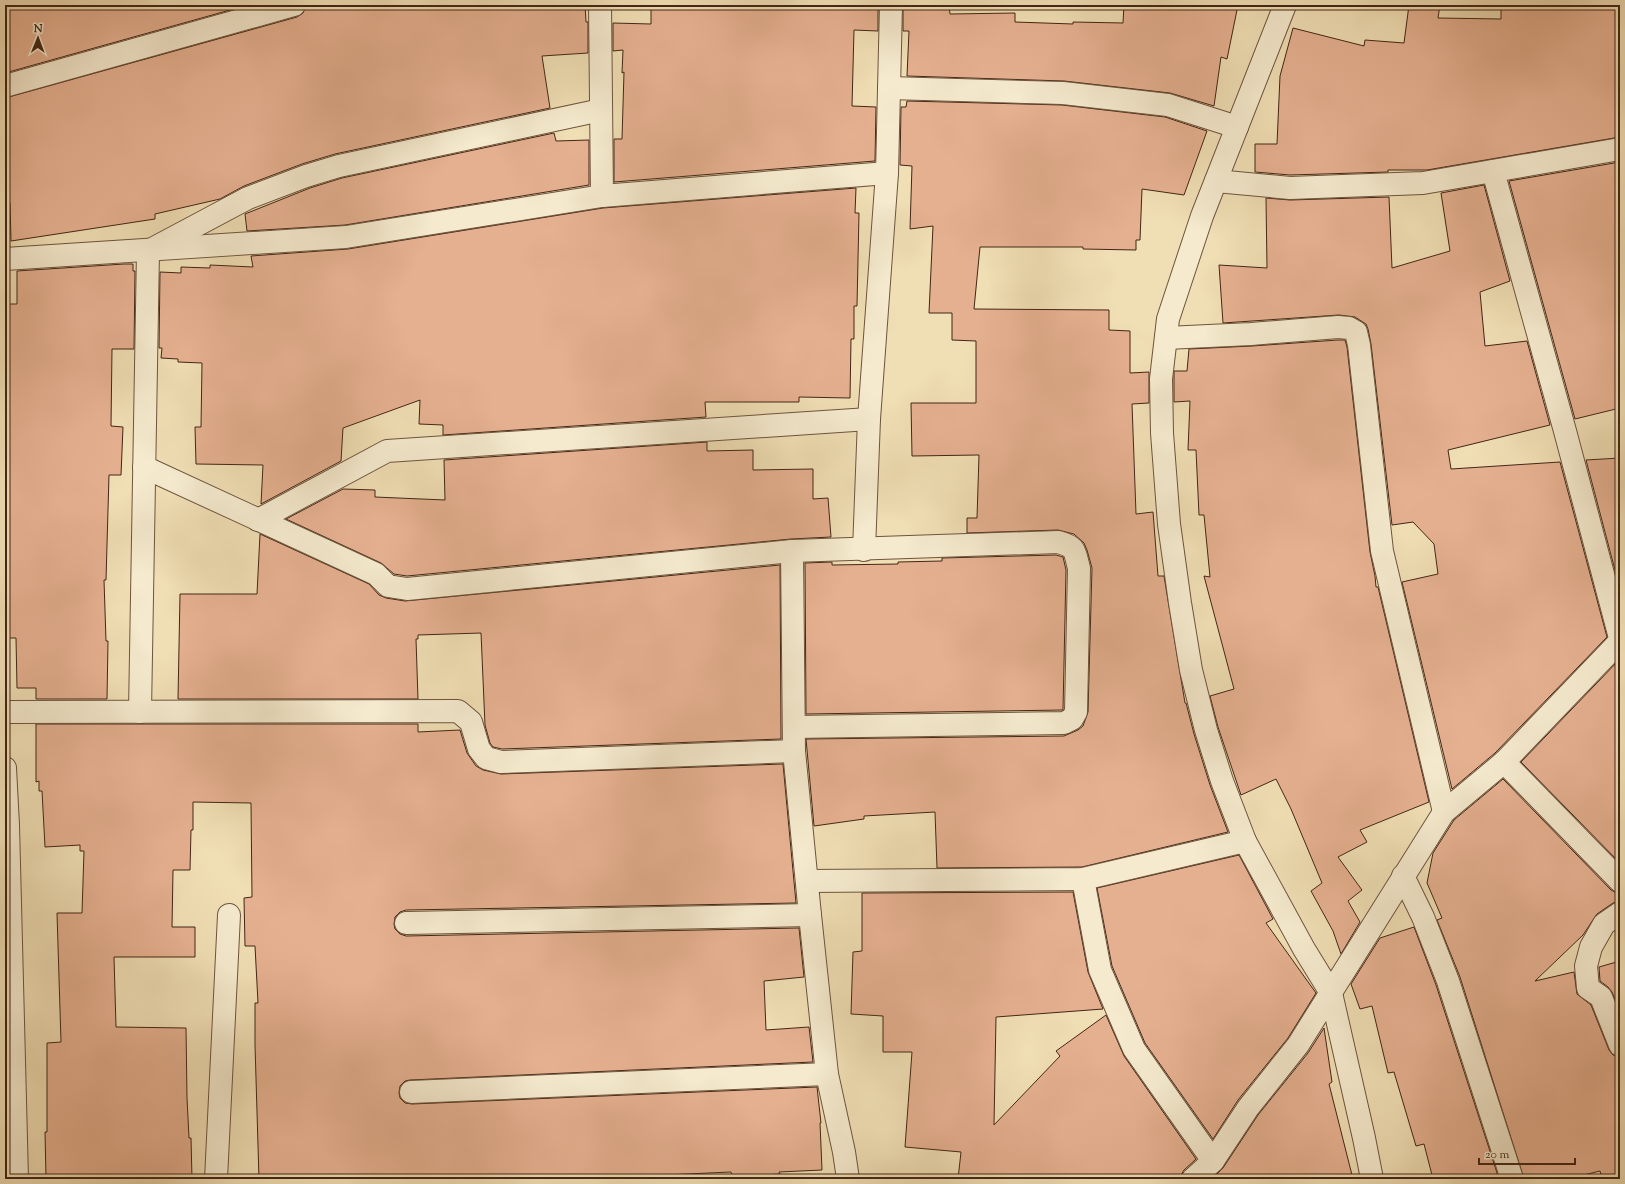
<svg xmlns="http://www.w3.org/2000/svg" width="1625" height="1184" font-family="'Sorts Mill Goudy',serif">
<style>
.building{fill:#e5b090;stroke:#432615}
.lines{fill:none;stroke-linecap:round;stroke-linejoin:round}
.minor-casing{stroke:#6e543d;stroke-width:24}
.minor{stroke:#f5eace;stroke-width:22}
</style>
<rect width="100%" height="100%" fill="#f0deb4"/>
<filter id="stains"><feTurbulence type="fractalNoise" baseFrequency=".005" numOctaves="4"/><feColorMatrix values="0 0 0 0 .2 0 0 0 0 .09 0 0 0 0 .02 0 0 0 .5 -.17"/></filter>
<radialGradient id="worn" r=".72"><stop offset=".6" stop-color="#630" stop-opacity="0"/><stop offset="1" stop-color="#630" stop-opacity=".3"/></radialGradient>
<g class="building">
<path d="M5,5H248L5,73Z"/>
<path d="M306,5H585L586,22H588V53L542,56L550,108L335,154L302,164L244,186L220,199L155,214V219L11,241L10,204L5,181V98L297,17L303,13Z"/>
<path d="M651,5H878V31L854,30L852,106L876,107L875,161L614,182V139H622L624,72L622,73L623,50L613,51V23L651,24Z"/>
<path d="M903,5H949L950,14L1015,13V22L1073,24V22L1123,23L1124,5H1238L1227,59L1221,57L1214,106L1170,93L1064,81L907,76L909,31H903Z"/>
<path d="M1409,5H1440L1438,18L1501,19V5H1620V137L1427,170H1388V172L1290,175L1255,172V144H1277L1280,76L1293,28L1364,46L1365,40L1404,43Z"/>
<path d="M907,101L1062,105L1165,117L1207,131L1184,195L1142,189L1140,240H1136V250L1083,249V247H980L974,309L1109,310V330L1130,331V373L1149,372V403L1132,404L1136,514L1153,512L1158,576H1164L1185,703H1186L1194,734L1210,785L1228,832L1082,867L937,868L935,812L864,816V819L814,826L806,739L1064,736L1078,730L1083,726L1088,712L1092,568L1087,550L1084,543L1074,534L1058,530L967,533V518H977L979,455L912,456L911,403H976V341L952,340V313H929L933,226L910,229L912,166L900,165L901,107H906Z"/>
<path d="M554,133L556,141L589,140V185L345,225L247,231L245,214L310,188L342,178Z"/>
<path d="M1620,162V408L1575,419L1509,181Z"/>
<path d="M1484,185L1510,281L1480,292L1485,346L1527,341L1550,425L1448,450L1451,469L1560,462L1607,637L1495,753L1452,789L1402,582L1438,574L1434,544L1413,522L1392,525L1371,344L1368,329L1366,324L1355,317L1339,315L1223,323L1219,265L1267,268L1266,198L1290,200L1389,197L1392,268L1450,251L1441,193Z"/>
<path d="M856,188L855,213H859L857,306H854V339H851L850,398L799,397V402H705L706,417L443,435V425L419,424L420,400L343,428L341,461L261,504L263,465L196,464L195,427H201L202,363L178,362V359L161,358L162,348H159L160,272L181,273V267L210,268V265L253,267L251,256L348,249L603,208Z"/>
<path d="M124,264H133V271H135L134,349H112L111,426L123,427L121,475H109L106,580H104L106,641H108L107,699H36V688H17L16,638H6L5,304H17V271Z"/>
<path d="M1338,340H1345L1347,347L1370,552L1375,576L1376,587H1378L1429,802L1360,830L1367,842L1338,857L1362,890L1348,901L1360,922L1341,954L1333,931L1311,891L1322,883L1291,809L1276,779L1241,795L1218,727L1210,696L1234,689L1204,576L1210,577L1204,515H1199L1196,450H1188L1190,401L1174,402V371H1187L1189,349L1252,346Z"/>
<path d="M707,442V451L753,450V470L813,469V499L828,498L831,537L791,539L407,576L394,574L381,563L286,519L343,489L375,490V497L445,500L444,460Z"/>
<path d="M1620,458V589L1586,460Z"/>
<path d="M260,534L369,584L379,595L386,598L405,601L780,565L781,739L502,749L493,747L490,743L485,725L481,633L418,635V639H416L418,699H178L180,594H257Z"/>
<path d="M1056,555L1063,557L1066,570L1063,710L806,714L805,563L832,562V565L898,564V562L942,561V558Z"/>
<path d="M1620,659V863L1521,762Z"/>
<path d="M36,724H418V732L460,730L467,753L476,766L483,770L501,774L783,764L796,903L406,910L400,912L395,917L394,924L395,929L400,934L406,936L799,928L804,977L764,981L766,1030L809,1027L813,1062L410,1080L405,1081L400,1086L399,1093L400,1098L405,1103L412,1104L817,1087L821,1123H820L822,1170L779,1172L780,1174L732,1177L731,1172L665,1175V1179H452V1175L369,1176V1179H259L255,1045V1003H258L255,946H245L244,898L252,897L251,803L193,802V830H191L190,870H173L172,927H195V957H114L116,1027L186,1028L187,1098L189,1138H191L192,1179L46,1178L45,1132H47V1043L61,1042L57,913H82L84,851H80V845L45,847L42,791H39V781L36,782Z"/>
<path d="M1503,779L1611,890L1620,895V901L1613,903L1597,914L1583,935L1535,981L1574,972L1577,994L1591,1005L1609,1050L1613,1055L1620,1057V1179H1602L1600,1171L1567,1179H1524L1460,977L1437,920L1442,918L1427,883L1433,853L1454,820Z"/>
<path d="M1239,855L1273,919L1266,923L1316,993L1288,1038L1238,1100L1213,1139L1145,1043L1112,966L1097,888Z"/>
<path d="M1073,892L1088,972L1103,1009L996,1017L994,1125L1060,1056L1056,1051L1106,1015L1124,1056L1196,1159L1184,1170L1181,1175V1179H958L961,1152L905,1147L912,1052H883V1016L851,1014L853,952L862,951V893Z"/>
<path d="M1414,927L1436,985L1499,1179H1433L1424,1144L1416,1146L1394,1072L1388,1073L1372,1006L1360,1009L1351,984L1380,938Z"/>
<path d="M1620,961V1011L1612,992L1608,987L1600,981L1599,967Z"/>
<path d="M1324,1028L1332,1082L1329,1084L1353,1179H1212L1223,1168L1258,1115L1308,1053Z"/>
</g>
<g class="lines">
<g class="minor-casing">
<g id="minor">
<path d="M600,5L602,196"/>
<path d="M1285,5L1202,216L1168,319L1161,379L1162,433L1169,524L1180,603L1191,670L1206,730L1222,781L1245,841L1304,949L1331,993L1364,1138L1372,1179"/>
<path d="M5,86L294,5"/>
<path d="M889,88L1063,93L1168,105L1237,127"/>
<path d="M1493,171L1565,431L1620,638"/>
<path d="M1216,181L1290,188L1423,183L1620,149"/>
<path d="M154,248L248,198L306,176L339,166L601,110"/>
<path d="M5,259L346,237L602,196L887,173"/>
<path d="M1166,338L1251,334L1338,327L1349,328L1356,332L1359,345L1382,551L1444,812"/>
<path d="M144,467L376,574L388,586L407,589L792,551L1058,542C1077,547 1074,551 1079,568L1076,712L1072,719L1064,723L794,727"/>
<path d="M258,520L387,451L869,419"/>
<path d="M864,550L869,419L887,173L891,5"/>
<path d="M792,551L794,751L810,915L827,1074L844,1152L848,1179"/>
<path d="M5,712L458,711L471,722L479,749L486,758L501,762L794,751"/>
<path d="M140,712L148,251"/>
<path d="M1504,762L1620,881"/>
<path d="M5,768L8,825L17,1179"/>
<path d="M1403,876L1423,917L1448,981L1512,1179"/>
<path d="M1083,879L1100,970L1134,1049L1213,1161"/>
<path d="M807,881L1083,879L1245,841"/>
<path d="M1620,913L1604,924L1591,947L1586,966L1588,988L1601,997L1620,1045"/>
<path d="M406,923L810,915"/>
<path d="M411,1092L827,1074"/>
<path d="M216,1179L229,915"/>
<path d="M1193,1179L1213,1161L1248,1108L1298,1045L1444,812L1504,762L1620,641"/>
</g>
</g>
<use href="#minor" class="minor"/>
</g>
<rect width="1625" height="1184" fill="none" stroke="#f0deb4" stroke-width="20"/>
<rect x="6" y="6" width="1613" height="1172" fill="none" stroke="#432615" stroke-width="2"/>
<rect x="10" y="10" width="1605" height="1164" fill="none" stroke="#432615"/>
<g transform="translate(38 38) rotate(1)" stroke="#f5eace" stroke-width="3" paint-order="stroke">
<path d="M0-3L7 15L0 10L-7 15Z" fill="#432615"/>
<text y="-6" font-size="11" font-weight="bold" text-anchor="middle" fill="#432615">N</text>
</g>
<path d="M1479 1158v6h96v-6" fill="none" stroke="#432615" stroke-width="2"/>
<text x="1485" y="1158" font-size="12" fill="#432615" stroke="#f5eace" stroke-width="3" paint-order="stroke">20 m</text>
<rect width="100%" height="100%" filter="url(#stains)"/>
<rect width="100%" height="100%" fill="url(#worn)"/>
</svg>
